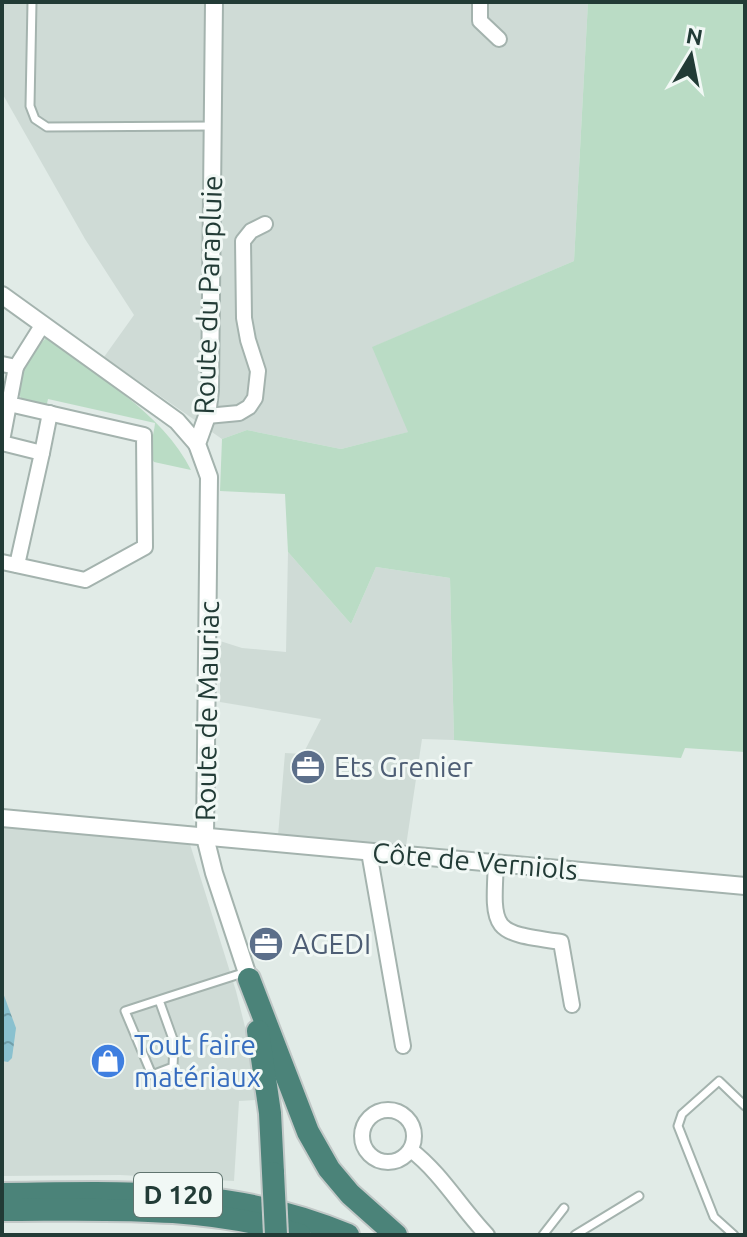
<svg xmlns="http://www.w3.org/2000/svg" width="747" height="1237" font-family="Ubuntu,sans-serif">
<style>
.built{fill:#cfdbd6}
.grass{fill:#badcc5}
.water{fill:url(#water-ripples)}
.lines{fill:none;stroke-linecap:round;stroke-linejoin:round}
.service-casing{stroke:#a4b3ae;stroke-width:11}
.minor-casing{stroke:#a4b3ae;stroke-width:18}
.tertiary-casing{stroke:#a4b3ae;stroke-width:20}
.trunk-casing{stroke:#c1c8c7;stroke-width:26}
.service{stroke:#fff;stroke-width:7}
.minor{stroke:#fff;stroke-width:14}
.tertiary{stroke:#fff;stroke-width:16}
.trunk{stroke:#4b8379;stroke-width:22}
.trunk-bridge-casing{stroke:#c1c8c7;stroke-width:26;stroke-linecap:butt}
.trunk-bridge{stroke:#4b8379;stroke-width:22}
.labels{text-anchor:middle;stroke-width:6;stroke-linejoin:round;paint-order:stroke}
.shield{fill:#f1f8f5;stroke:#60746f;stroke-width:2}
.shield-label{font-size:26px;font-weight:bold;fill:#223b36}
.street-label{font-size:28px;fill:#223b36;stroke:#f1f8f5}
.service-label{font-size:28px;fill:#4e5e75;stroke:#f1f8f5;text-anchor:start}
.shop-label{font-size:28px;fill:#366cbe;stroke:#f1f8f5;text-anchor:start}
</style>
<defs>
<pattern id="water-ripples" width="26" height="14" patternUnits="userSpaceOnUse" patternTransform="scale(2)"><rect width="26" height="14" fill="#8ac1cf"/><path d="M2 4q2-2 4 0t4 0M15 11q2-2 4 0t4 0" fill="none" stroke="#709ea9"/></pattern>
</defs>
<rect width="100%" height="100%" fill="#e1ebe7"/>
<g class="built">
<path d="M2,2H588L574,261L373,347L409,432L341,449L247,430L222,439L104,357L134,315L85,239L2,93Z"/>
<path d="M288,552L351,624L376,567L450,578L454,740L422,739L406,846L278,836L285,753L303,754L321,719L220,702V641L242,648L286,652Z"/>
<path d="M2,823L189,841L236,991L248,1039L258,1100L239,1101L234,1181L120,1175L2,1176Z"/>
</g>
<g class="grass">
<path d="M588,2H745V752L685,748L681,758L454,740L450,578L376,567L351,624L288,552L285,494L220,491L222,439L247,430L341,449L408,432L372,347L574,261Z"/>
<path d="M46,338C95,375 163,413 191,470L154,462C147,450 154,436 155,423L48,399L46,408L23,402C10,384 32,351 46,338Z"/>
</g>
<path class="water" d="M2,990L16,1028L12,1058L8,1062L2,1061Z"/>
<g class="lines">
<g class="service-casing">
<g id="service">
<path d="M32,2L30,106L35,119L47,127L213,126"/>
<path d="M159,1000L174,1042L173,1067L152,1075L125,1011L168,997L246,972"/>
<path d="M543,1235L564,1208"/>
<path d="M575,1235L639,1196"/>
<path d="M734,1235L714,1217L678,1126L682,1114L719,1081L745,1106"/>
</g>
</g>
<g class="minor-casing">
<g id="minor">
<path d="M480,2V21L499,39"/>
<path d="M2,364L16,367L43,324"/>
<path d="M207,416L239,413L249,407L255,398L258,371L248,340L244,318L243,241L251,231L265,224"/>
<path d="M2,441L9,404"/>
<path d="M2,443L42,453L17,565"/>
<path d="M42,453L50,413"/>
<path d="M2,562L85,580L145,547L144,435L9,404L16,367"/>
<path d="M369,852L403,1046"/>
<path d="M496,863C492,933 493,932 561,942L572,1005"/>
<circle cx="388" cy="1136" r="26"/>
<path d="M411,1150C442,1174 460,1207 487,1235"/>
</g>
</g>
<g class="tertiary-casing">
<g id="tertiary">
<path d="M214,2L210,390L207,416L197,444L209,477L205,837L214,873L249,979"/>
<path d="M2,295L177,421L197,444"/>
<path d="M2,818L745,886"/>
</g>
</g>
<g class="trunk-casing">
<g id="trunk">
<path d="M249,979L308,1132L329,1169L350,1194L396,1235"/>
<path d="M258,1031L270,1113L273,1173"/>
<path d="M2,1194C124,1193 232,1186 348,1235"/>
<path d="M2,1210C102,1210 204,1204 300,1235"/>
</g>
</g>
<use href="#service" class="service"/>
<use href="#minor" class="minor"/>
<use href="#tertiary" class="tertiary"/>
<use href="#trunk" class="trunk"/>
<g class="trunk-bridge-casing">
<path id="trunk-bridge" d="M273,1173L276,1235"/>
</g>
<use href="#trunk-bridge" class="trunk-bridge"/>
</g>
<defs>
<g id="office-disc" transform="scale(1.8)"><circle r="9.5" fill="#5c6f8a" stroke="#f1f8f5"/><path d="M-6-3h4V-5.5h4V-3h4V5H-6ZM-1-4.5V-3h2v-1.5ZM-6 0V1H6V0Z" fill="#fff"/></g>
<g id="shop-disc" transform="scale(1.8)"><circle r="9.5" fill="#3f7fe0" stroke="#f1f8f5"/><path d="M-5-2.5h2.3a2.7 3.5 0 0 1 5.4 0H5L5.5 6h-11ZM-1.5-2.5h3a1.5 2.3 0 0 0-3 0Z" fill="#fff"/></g>
</defs>
<g fill-rule="evenodd">
<use href="#office-disc" x="308" y="767"/>
<use href="#office-disc" x="266" y="944"/>
<use href="#shop-disc" x="108" y="1061"/>
</g>
<g class="labels">
<rect class="shield" x="134" y="1173" width="88" height="44" rx="6"/>
<g class="shield-label">
<text x="178" y="1204">D 120</text>
</g>
<g class="street-label">
<text transform="translate(208 295) rotate(-88)" y="10">Route du Parapluie</text>
<text transform="translate(207 711) rotate(-89)" y="10">Route de Mauriac</text>
<text transform="translate(475 861) rotate(5)" y="10">Côte de Verniols</text>
</g>
<g class="service-label">
<text x="334" y="777">Ets Grenier</text>
<text x="292" y="954">AGEDI</text>
</g>
<g class="shop-label">
<text x="134" y="1055">Tout faire<tspan x="134" dy="32">matériaux</tspan></text>
</g>
</g>
<rect width="747" height="1237" fill="none" stroke="#223b36" stroke-width="8"/>
<g transform="translate(691 56) rotate(10)" stroke="#f1f8f5" stroke-width="6" paint-order="stroke">
<path d="M0-6L14 30L0 20L-14 30Z" fill="#223b36"/>
<text y="-12" font-size="22" font-weight="bold" text-anchor="middle" fill="#223b36">N</text>
</g>
</svg>
